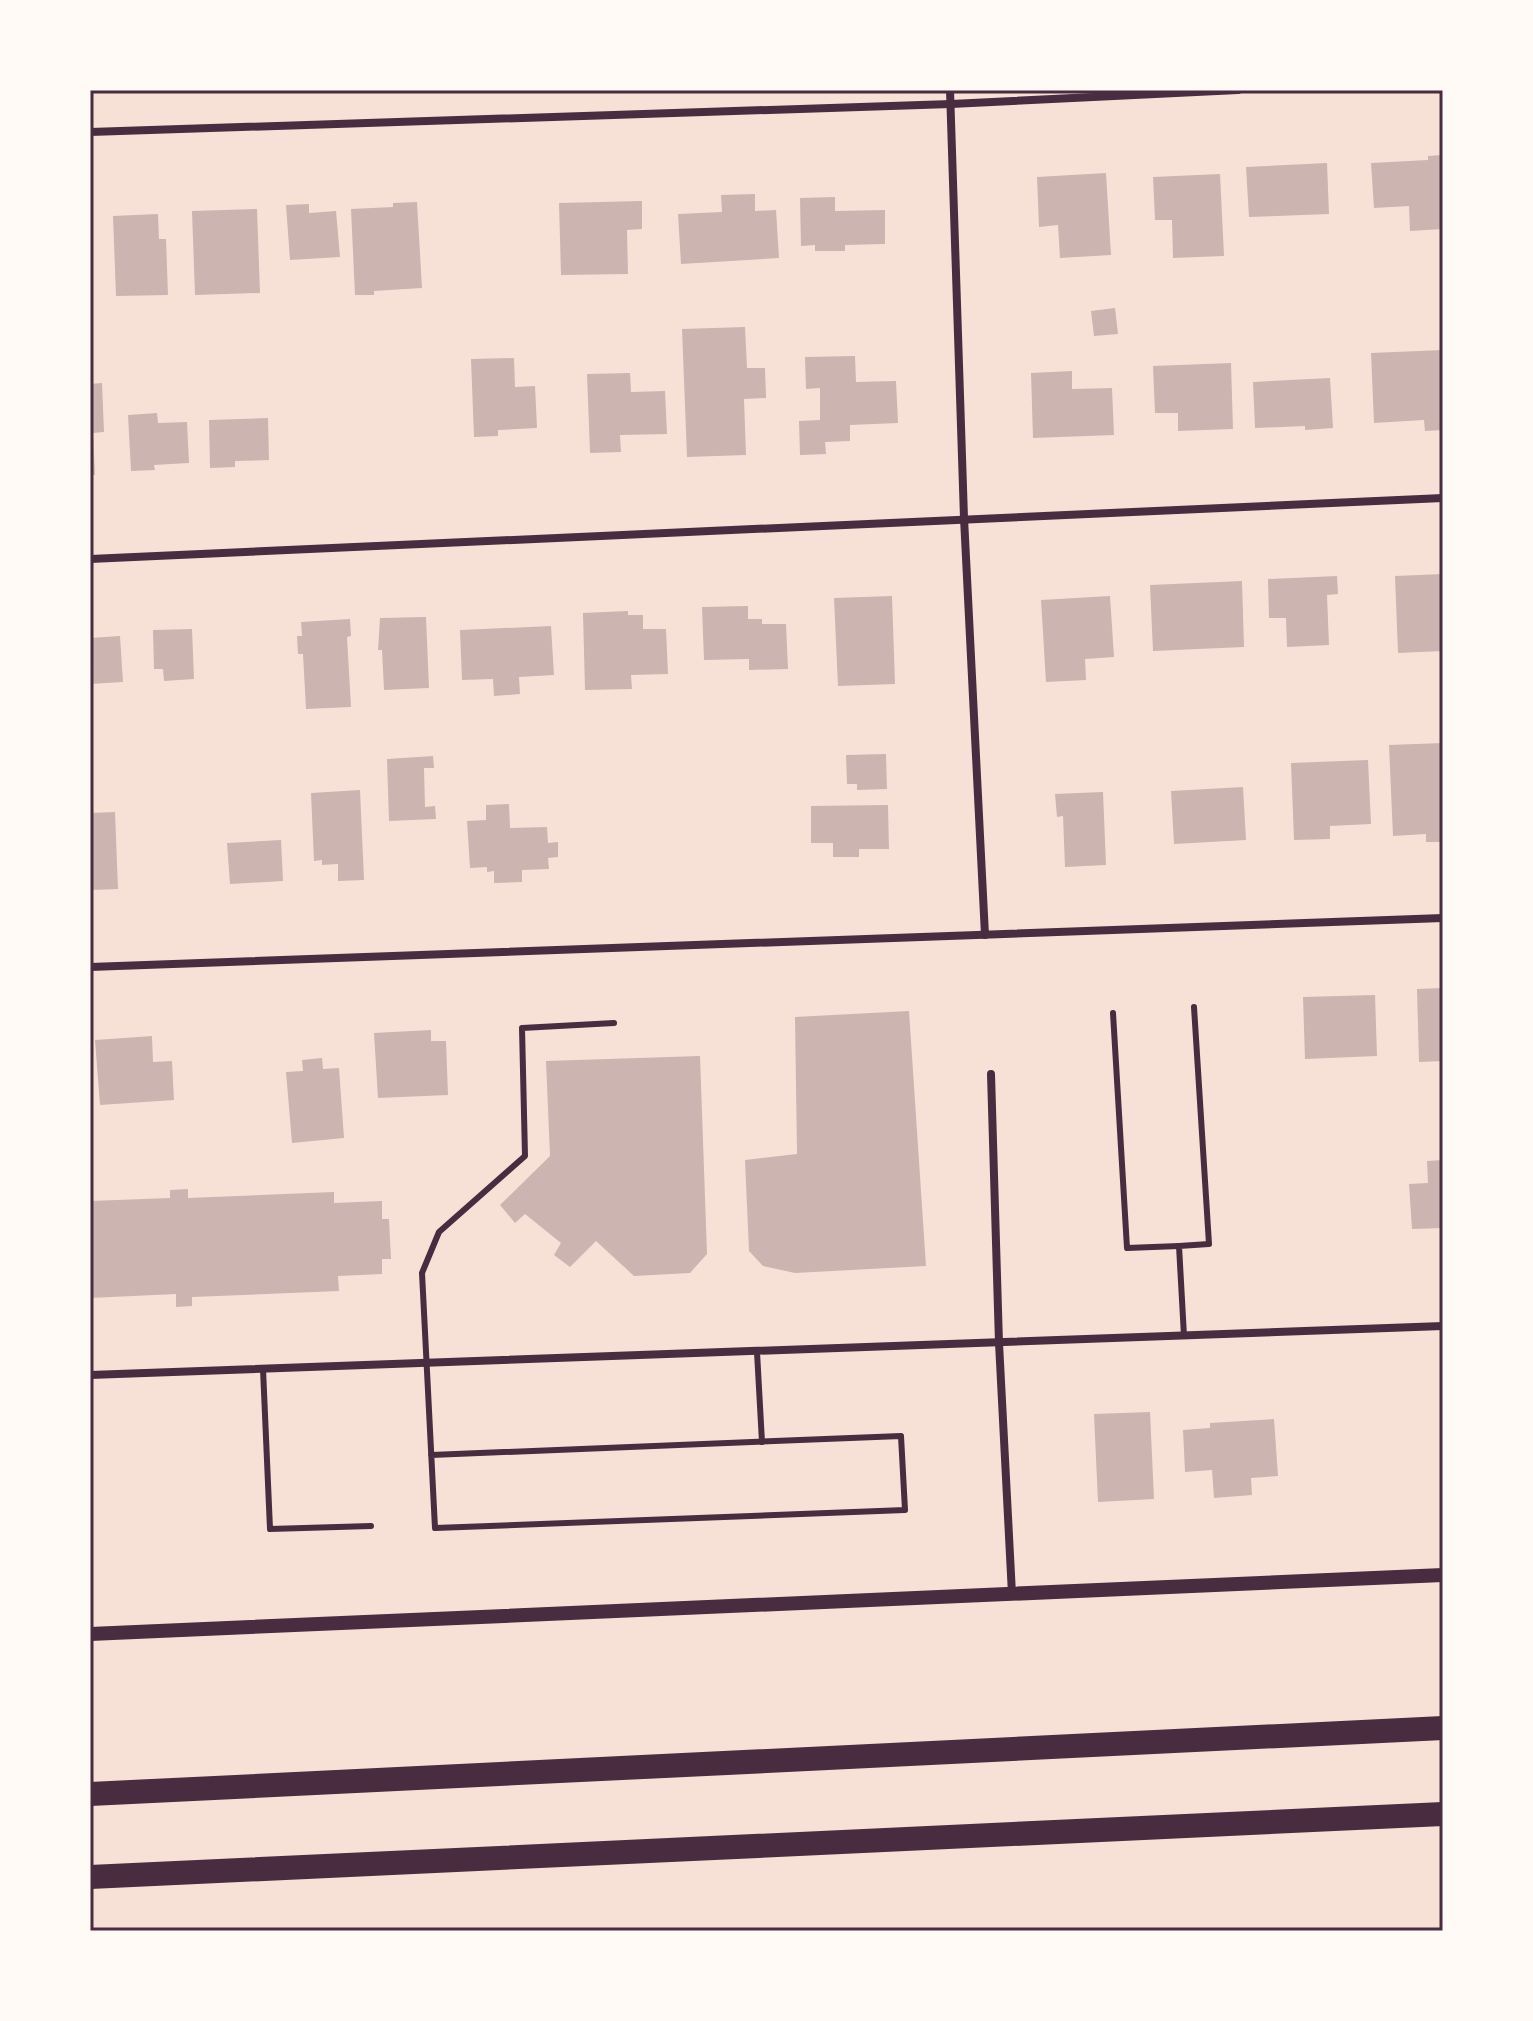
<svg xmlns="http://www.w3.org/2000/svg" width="1533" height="2021" font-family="Montserrat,sans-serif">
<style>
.building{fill:#ccb4b1}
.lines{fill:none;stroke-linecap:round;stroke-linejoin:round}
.service{stroke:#4a2c40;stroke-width:6}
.minor{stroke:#4a2c40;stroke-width:8}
.tertiary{stroke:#4a2c40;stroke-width:14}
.motorway{stroke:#4a2c40;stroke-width:24}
.neatline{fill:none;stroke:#4a2c40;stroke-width:3}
</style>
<rect width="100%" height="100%" fill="#f7e1d7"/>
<g class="building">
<path d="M1443,155V229L1410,231L1409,206L1374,208L1371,163L1428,160V156Z"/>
<path d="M1327,163L1329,214L1249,217L1246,167Z"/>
<path d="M1106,173L1111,255L1060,258L1058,225L1039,227L1037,177Z"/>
<path d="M1220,174L1224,256L1173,258L1172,220H1155L1153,177Z"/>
<path d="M755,194V211L776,210L779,258L681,264L678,214L722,212L721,195Z"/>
<path d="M835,197V211L885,210V244L845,245V251H815V245L801,246L800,198Z"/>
<path d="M642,201V229L627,230L628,274L561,275L559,203Z"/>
<path d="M417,202L422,288L374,291V295H355L351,209L393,207V203Z"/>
<path d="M309,204V213L336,211L340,257L290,260L286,205Z"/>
<path d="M257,209L260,293L195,295L192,211Z"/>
<path d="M158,214L159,239H166L168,295L116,296L113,216Z"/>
<path d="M1115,308L1118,334L1094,336L1091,311Z"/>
<path d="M745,327L747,368H765L766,398L744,399L746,455L687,457L682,329Z"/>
<path d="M1443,350V430L1425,431L1424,420L1374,423L1371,353Z"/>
<path d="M855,356L856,382L896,381L898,423L850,425V441L825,442L826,454L800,455L799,421L820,420V388L806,389L805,357Z"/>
<path d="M514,358L515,387L535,386L537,428L498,430V436L474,437L471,359Z"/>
<path d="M1231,363L1233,429L1178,431V413H1155L1153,366Z"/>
<path d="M1072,371V389L1112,388L1114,435L1033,438L1031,373Z"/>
<path d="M630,373L631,392L665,391L667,434L620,435L621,452L590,453L587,374Z"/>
<path d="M1330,378L1333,428L1305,430V426L1255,428L1253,382Z"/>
<path d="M102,383L104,432L93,433L95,475H90V384Z"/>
<path d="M157,413L158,423L187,422L189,463L154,465L155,470L131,471L128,415Z"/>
<path d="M268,418L269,460L235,461V467L210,468L209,420Z"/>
<path d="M1443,574V651L1398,653L1395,576Z"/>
<path d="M1337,576L1338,594L1327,595L1329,645L1287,647L1286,618H1269L1268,579Z"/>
<path d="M1242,581L1244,647L1153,651L1150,585Z"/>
<path d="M892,596L895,684L838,686L834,598Z"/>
<path d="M1110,596L1114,657L1085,659L1086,680L1046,682L1041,600Z"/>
<path d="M748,606V619H762V624H786L788,669L749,670V659L704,660L702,607Z"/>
<path d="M628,611V615H643V629H666L668,674L631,675L632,689L585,690L583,613Z"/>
<path d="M426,617L429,688L384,690L382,650H378L380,618Z"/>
<path d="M350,619L351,636L347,637L351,707L306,709L303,654H298L297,636H302L301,622Z"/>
<path d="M551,626L554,675L519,677L520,694L494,696L493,679L462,680L460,630Z"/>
<path d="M192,629L194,679L164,681L163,669H154L153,630Z"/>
<path d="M120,636L123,682L90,684V638Z"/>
<path d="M1443,743V842H1426V834L1393,836L1389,745Z"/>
<path d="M886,754L887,789L857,790V784H847L846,755Z"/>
<path d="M433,756L434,768H424L425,807L435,806L436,819L389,821L387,759Z"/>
<path d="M1368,760L1371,824L1330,826V839L1294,840L1291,763Z"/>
<path d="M1243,787L1246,840L1174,844L1171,791Z"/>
<path d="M360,790L364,880L338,881V864L322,865V860L314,861L311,793Z"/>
<path d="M1103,792L1106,865L1065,867L1063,816L1057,817L1055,794Z"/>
<path d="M509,804L510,828L547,827L548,843L558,842V857L548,858L549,869L522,870V882L494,883V871L487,872V867L470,868L467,821L486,820V805Z"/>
<path d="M888,805L889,849H859V857H833V843H811V806Z"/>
<path d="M115,812L118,889L90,890V813Z"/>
<path d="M281,840L283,881L230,884L227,843Z"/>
<path d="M1443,988V1061L1419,1062L1417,989Z"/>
<path d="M1375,995L1377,1056L1305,1059L1303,997Z"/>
<path d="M909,1011L926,1266L795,1273L763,1266L749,1251L745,1160L797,1154L795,1017Z"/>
<path d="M431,1030V1041H446L448,1095L378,1098L374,1033Z"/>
<path d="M152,1036L153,1062L172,1061L174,1100L100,1105L95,1040Z"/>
<path d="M700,1056L707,1254L690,1273L634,1276L596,1241L570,1267L554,1255L561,1243L525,1214L515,1223L500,1205L550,1156L546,1061Z"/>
<path d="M322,1058L323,1069L339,1068L344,1138L292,1143L286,1072L303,1071L302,1060Z"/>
<path d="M1443,1160V1228L1412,1229L1409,1184L1428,1183L1427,1161Z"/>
<path d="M188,1189V1198L334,1192V1203L382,1201V1219H389L391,1259H382V1274L338,1276L339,1291L192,1297V1306L176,1307V1294L90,1298V1201L170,1198V1190Z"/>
<path d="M1150,1412L1154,1499L1098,1502L1094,1414Z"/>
<path d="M1274,1419L1278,1476L1251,1478L1252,1495L1214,1498L1212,1470L1185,1472L1183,1430L1210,1428V1423Z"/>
</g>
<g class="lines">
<g class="service">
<path d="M1113,1013L1127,1248L1179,1246"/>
<path d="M1184,1336L1179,1246L1209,1244L1194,1007"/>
<path d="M757,1352L762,1442"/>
<path d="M263,1369L270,1529L371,1526"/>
<path d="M431,1455L901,1436L905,1510L435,1528L422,1273L439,1232L525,1156L522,1028L614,1023"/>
</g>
<g class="minor">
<path d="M950,90L964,518L985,935"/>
<path d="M90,132L951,104L1238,90"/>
<path d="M90,559L1443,498"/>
<path d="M90,967L1443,918"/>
<path d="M991,1074L999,1343L1012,1594"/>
<path d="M90,1375L1443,1326"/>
</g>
<path class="tertiary" d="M90,1634L1443,1575"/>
<g class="motorway">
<path d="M90,1794L1443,1728"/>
<path d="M90,1877L1443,1814"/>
</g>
</g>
<rect width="1533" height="2021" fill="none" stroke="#fffaf5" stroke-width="184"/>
<rect x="92" y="92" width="1349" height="1837" class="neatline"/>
</svg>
